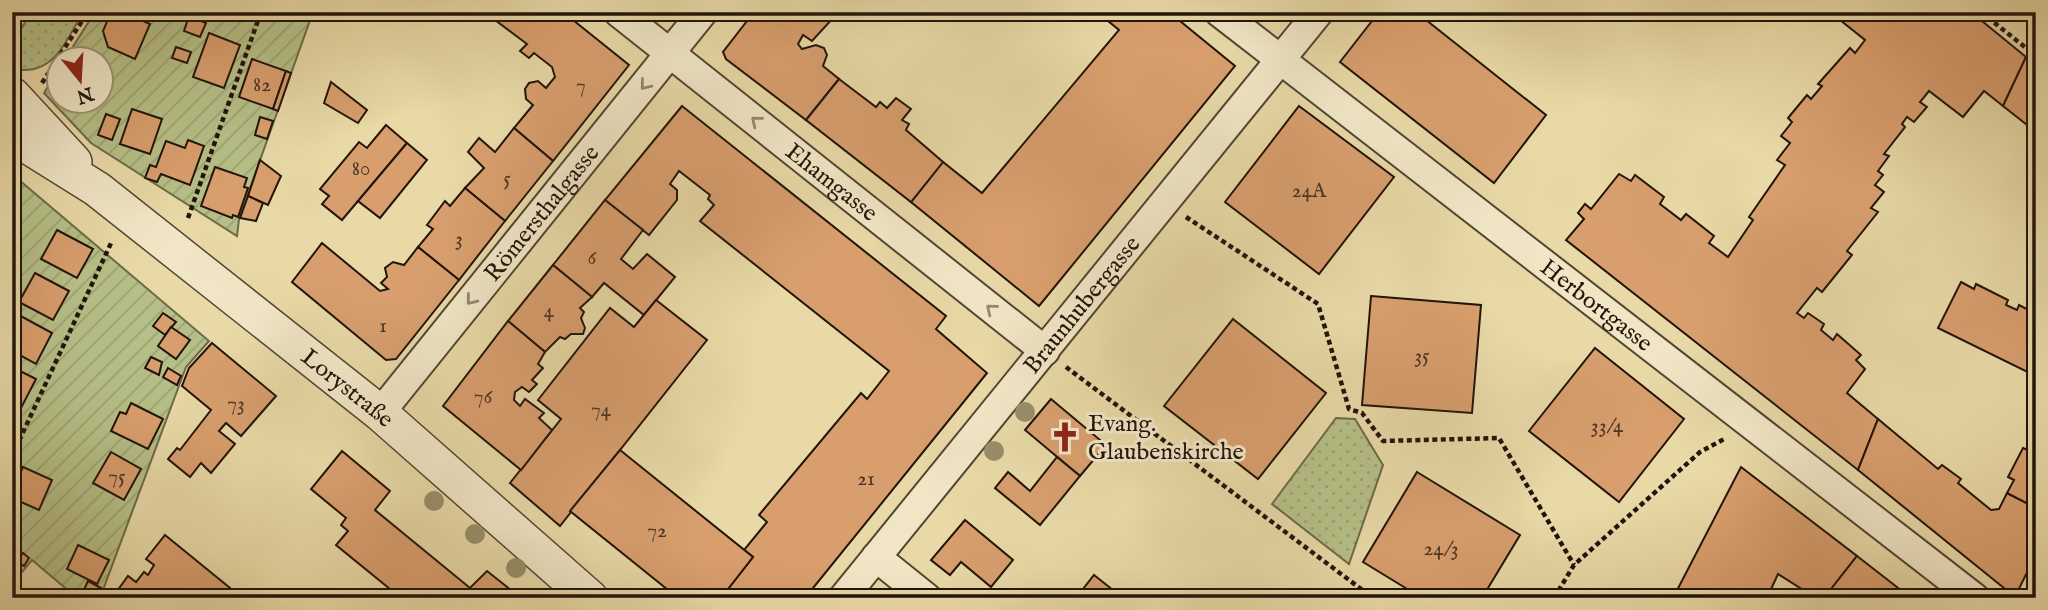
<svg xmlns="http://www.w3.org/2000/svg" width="2048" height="610" font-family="'IM FELL English',serif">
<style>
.grass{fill:url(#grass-dots);stroke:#6c6a49;stroke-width:2}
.garden{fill:url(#garden-furrows);stroke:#6c6a49;stroke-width:2}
.building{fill:#d89e6e;stroke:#21140b;stroke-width:2}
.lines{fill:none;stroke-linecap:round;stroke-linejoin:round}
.minor-casing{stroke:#534532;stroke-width:32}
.tertiary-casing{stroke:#534532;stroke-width:38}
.path{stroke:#21140b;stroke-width:4.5;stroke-dasharray:5 3.5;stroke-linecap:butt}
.minor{stroke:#f0e6c6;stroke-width:28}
.tertiary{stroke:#f0e6c6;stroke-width:35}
.tree{fill:#978e69}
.oneway{stroke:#938872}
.labels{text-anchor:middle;stroke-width:6;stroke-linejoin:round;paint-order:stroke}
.number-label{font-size:21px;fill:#4f3624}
.street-label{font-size:24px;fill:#21140b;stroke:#f0e6c6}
.poi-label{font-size:24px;fill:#21140b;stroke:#f0e6c6;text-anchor:start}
</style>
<defs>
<pattern id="grass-dots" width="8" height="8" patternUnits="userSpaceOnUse" patternTransform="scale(1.75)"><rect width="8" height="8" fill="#b6bf87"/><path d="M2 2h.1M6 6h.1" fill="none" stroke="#9ca373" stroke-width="1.8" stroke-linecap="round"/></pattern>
<pattern id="garden-furrows" width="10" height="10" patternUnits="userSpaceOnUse" patternTransform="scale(1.75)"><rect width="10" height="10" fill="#b6bf87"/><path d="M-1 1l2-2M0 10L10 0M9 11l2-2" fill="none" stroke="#9ca373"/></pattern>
</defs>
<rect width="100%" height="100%" fill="#e8d9a7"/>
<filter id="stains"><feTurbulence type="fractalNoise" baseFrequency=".00286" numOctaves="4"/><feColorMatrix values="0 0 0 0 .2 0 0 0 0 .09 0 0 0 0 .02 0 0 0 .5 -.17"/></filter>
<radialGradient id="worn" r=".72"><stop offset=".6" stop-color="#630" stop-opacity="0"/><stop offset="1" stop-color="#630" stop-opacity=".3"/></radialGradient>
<g class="grass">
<path d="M31,12H83C68,37 56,72 22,70L12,59V34L17,36Z"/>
<path d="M1336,418L1355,419L1383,465L1349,564L1272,504Z"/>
</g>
<g class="garden">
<path d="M95,12H313L239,219L237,236L91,143L44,93L59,68L60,102H102V60L65,59Z"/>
<path d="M12,174L209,341L186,367L100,598H77L32,560L12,584Z"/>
</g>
<g class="building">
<path d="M111,12H123L150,24L135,59L108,47L103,31Z"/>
<path d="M297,12H312L310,18Z"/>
<path d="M486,12H501L495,20Z"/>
<path d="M501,12H563L629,65L553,161L514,128L533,105L526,99L525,89L529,83L538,81L546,88L555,77L552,67L534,53L529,58L520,51L527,44L495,20Z"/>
<path d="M754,12H829L834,17L812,41L803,35L798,44L802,49L816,45L824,48L827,55L823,66L839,79L806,120L726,59L723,52Z"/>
<path d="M1097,12H1169L1235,66L1039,306L911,202L943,162L982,193L1119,30Z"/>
<path d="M1379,12H1416L1546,115L1494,183L1340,62Z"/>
<path d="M1830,12H1971L2026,57L2003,106L1984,91L1963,117L1929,91L1920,102L1927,107L1914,122L1907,117L1902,124L1905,127L1884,154L1889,156L1878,171L1883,175L1875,185L1884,192L1871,208L1878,212L1847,251L1852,255L1822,292L1817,288L1797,313L1804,318L1808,313L1824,324L1821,330L1833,340L1837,334L1861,355L1856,360L1865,369L1847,393L1878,419L1858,470L1566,240L1584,219L1578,213L1585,204L1591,209L1619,174L1631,181L1635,175L1664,197L1660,204L1681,220L1686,214L1714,236L1709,243L1728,257L1753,220L1749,217L1785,165L1777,160L1790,143L1781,136L1792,122L1788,118L1807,95L1811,99L1822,86L1818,84L1850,48L1855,53L1865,40Z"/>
<path d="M189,16L206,23L200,37L184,31Z"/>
<path d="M209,33L240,45L224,88L193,77Z"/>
<path d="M176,47L191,52L187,63L172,58Z"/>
<path d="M2026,57L2036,65V132L2003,106Z"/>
<path d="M252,59L286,71L273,109L239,97Z"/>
<path d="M286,71L291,73L278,111L273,109Z"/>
<path d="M839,79L876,107L880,102L887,108L896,98L911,109L902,120L909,124L906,130L943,162L911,202L806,120Z"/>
<path d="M331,82L367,110L358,123L324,103Z"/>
<path d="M682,106L946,316L936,329L987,373L805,598H721L753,557L744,550L767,522L759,515L861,393L867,399L889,371L700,221L714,205L708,199L710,195L679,171L670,184L677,190V200L649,235L605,200Z"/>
<path d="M1299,106L1394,177L1319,274L1225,202Z"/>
<path d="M132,109L162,119L150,154L120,144Z"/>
<path d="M106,114L120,119L112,140L98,135Z"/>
<path d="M260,117L273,121L267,139L255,135Z"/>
<path d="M386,125L407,143L342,220L322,204L329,196L320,189L359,142L367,148Z"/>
<path d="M514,128L553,161L505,221L465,188L484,168L468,152L479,138L495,152Z"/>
<path d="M188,140L204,146L190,185L161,174L157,182L145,178L150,165L156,167L166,141L185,148Z"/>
<path d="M407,143L427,160L380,218L358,201Z"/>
<path d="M260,160L281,176L268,205L248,196Z"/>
<path d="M215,167L247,178L244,187L248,188L238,217L233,215L232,218L201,206Z"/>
<path d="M12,180L21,186L15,197L12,196Z"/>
<path d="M465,188L505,221L459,280L418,247L433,229L427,225L445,201L450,206Z"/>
<path d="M248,196L263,203L256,221L240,218Z"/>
<path d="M605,200L643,230L621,259L633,269L647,254L675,277L644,315L604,283L592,297L553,265Z"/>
<path d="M57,230L93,249L77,278L41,259Z"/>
<path d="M322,243L380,291L388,289L381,283L387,277L385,268L393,262L404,265L418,247L459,280L396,359L386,360L292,282Z"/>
<path d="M553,265L592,297L580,308L584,312L581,318L585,328L583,334H571L565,339L560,337L545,352L508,321Z"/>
<path d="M35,273L69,291L53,320L19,302Z"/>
<path d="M1961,282L1974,289L1976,284L2008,300L2006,305L2017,310L2019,305L2036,314V376L1938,328Z"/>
<path d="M1371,296L1481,305L1472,413L1362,405Z"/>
<path d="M656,300L707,340L560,526L510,483L561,419L538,400L610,308L634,327Z"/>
<path d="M163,313L176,322L165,335L153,326Z"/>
<path d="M17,314L52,333L36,364L12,351V324Z"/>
<path d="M1233,319L1326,393L1258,479L1164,406Z"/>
<path d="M508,321L545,352L538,364L543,368L532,380L537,384L529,392L522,387L515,392L514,400L520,406L525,399L544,413L539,418L552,430L521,470L443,406Z"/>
<path d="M171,327L190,340L176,359L158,346Z"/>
<path d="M212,343L276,396L241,436L226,423L219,431L235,444L211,473L201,463L190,477L168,459L177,448L180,450L211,410L182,386L189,368Z"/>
<path d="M1595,348L1684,419L1619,502L1529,431Z"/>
<path d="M151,357L162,362L159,375L145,368Z"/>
<path d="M12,367L36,379L21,408L12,404Z"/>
<path d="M168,368L181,376L177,385L163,377Z"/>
<path d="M1051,399L1106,445L1080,476L1025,430Z"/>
<path d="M131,403L163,419L148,449L111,431L120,412L126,414Z"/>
<path d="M1878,419L1938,469L1942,465L1961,479L1958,483L1991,510L1999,509L2007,493L2036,508V554L2015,597L1858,470Z"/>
<path d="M2036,435V508L2007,493L2014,480L2008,477L2023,448L2028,450Z"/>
<path d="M620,450L753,557L721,598H678L570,511Z"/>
<path d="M342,451L390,491L375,510L470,588L487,571L521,598H401L336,545L348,531L341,525L346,518L311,489Z"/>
<path d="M111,452L141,469L124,500L93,483Z"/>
<path d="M1057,457L1080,476L1040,525L995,488L1008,472L1030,491Z"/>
<path d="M23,467L52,480L39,510L12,498V491Z"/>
<path d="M1741,467L1857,556L1824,598H1816L1778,574L1767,598H1673Z"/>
<path d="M1417,472L1520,535L1482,598H1422L1363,562Z"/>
<path d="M965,520L1013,560L991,587L961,562L950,575L931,560Z"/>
<path d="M165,535L230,588L223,598H151L148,595L145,598H112L128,576L136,582L144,572L148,575L154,565L146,559Z"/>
<path d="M78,545L109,560L97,584L67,569Z"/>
<path d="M23,553L29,558L24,566L17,561Z"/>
<path d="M1857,556L1911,598H1824Z"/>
<path d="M1094,575L1123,598H1076Z"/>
<path d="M88,581L101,588L97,598L83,592Z"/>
</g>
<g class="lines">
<g class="minor-casing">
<g id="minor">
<path id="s1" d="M618,12L1045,351"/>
<path id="s2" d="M1219,12L1975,598"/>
<path id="s3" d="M380,413L703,12"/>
<path d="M876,557L927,598"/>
<path id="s4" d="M843,598L1319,12"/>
</g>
</g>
<g class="tertiary-casing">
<g id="tertiary">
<path d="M12,95L74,162"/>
<path id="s5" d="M12,136L97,189L380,413L590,598"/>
</g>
</g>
<g class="path">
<path d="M1981,12L2031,52L2036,51"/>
<path d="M42,83L88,12"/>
<path d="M1186,217L1318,304L1349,409L1362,413L1383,441L1499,438L1574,565"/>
<path d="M188,218L261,12"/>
<path d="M1066,367L1373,598"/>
<path d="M12,456L112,241"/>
<path d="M1554,598L1574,565L1700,452L1726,438"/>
</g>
<use href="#minor" class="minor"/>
<use href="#tertiary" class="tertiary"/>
</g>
<g class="tree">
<circle cx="1025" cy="412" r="10"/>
<circle cx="994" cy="451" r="10"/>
<circle cx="434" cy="501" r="10"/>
<circle cx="475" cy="534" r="10"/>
<circle cx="516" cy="568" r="10"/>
</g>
<defs><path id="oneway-chevron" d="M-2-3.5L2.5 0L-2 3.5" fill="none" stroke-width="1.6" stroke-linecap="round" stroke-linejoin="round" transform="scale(1.75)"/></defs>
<g class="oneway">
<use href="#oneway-chevron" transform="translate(645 85) rotate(129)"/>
<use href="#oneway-chevron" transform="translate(756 121) rotate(-141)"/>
<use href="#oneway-chevron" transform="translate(471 300) rotate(129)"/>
<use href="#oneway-chevron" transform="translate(991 309) rotate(-141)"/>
</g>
<defs>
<g id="church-bare" transform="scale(2.415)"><path d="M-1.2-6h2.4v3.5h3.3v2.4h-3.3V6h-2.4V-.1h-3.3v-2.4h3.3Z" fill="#8f2418" stroke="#f0e6c6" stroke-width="2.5" paint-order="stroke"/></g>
</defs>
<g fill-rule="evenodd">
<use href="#church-bare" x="1065" y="437"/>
</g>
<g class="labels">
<g class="number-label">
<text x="262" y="91">82</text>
<text x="581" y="92">7</text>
<text x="361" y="175">80</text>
<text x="507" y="185">5</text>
<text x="1309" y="197">24A</text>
<text x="459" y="245">3</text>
<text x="592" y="264">6</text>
<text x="549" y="317">4</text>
<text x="383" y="332">1</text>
<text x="1422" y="362">35</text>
<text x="483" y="403">76</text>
<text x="236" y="410">73</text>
<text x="601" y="416">74</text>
<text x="1607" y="432">33/4</text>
<text x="117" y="483">75</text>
<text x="866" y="485">21</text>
<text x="657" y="537">72</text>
<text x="1441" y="555">24/3</text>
</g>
<g class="street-label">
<text dy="8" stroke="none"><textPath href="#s1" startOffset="273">Ehamgasse</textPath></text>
<text dy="8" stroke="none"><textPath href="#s3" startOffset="257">Römersthalgasse</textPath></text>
<text dy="8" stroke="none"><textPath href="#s4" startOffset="378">Braunhubergasse</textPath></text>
<text dy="8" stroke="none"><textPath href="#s2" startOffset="478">Herbortgasse</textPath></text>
<text dy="8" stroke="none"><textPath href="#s5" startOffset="420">Lorystraße</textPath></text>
</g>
<g class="poi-label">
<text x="1088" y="431">Evang.<tspan x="1088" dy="28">Glaubenskirche</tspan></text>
</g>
</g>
<rect width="2048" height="610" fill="none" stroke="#e8d9a7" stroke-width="42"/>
<rect x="14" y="14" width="2020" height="582" fill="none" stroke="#21140b" stroke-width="3.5"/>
<rect x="21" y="21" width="2006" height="568" fill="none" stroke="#21140b" stroke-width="2"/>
<g transform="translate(80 80) rotate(162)"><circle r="33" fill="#f0e6c6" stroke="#9d927b" stroke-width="2"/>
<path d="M0-5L12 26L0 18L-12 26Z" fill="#8f2418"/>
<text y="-10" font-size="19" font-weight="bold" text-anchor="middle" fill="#21140b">N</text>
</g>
<rect width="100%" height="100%" filter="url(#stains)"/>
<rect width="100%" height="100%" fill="url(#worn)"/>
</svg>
